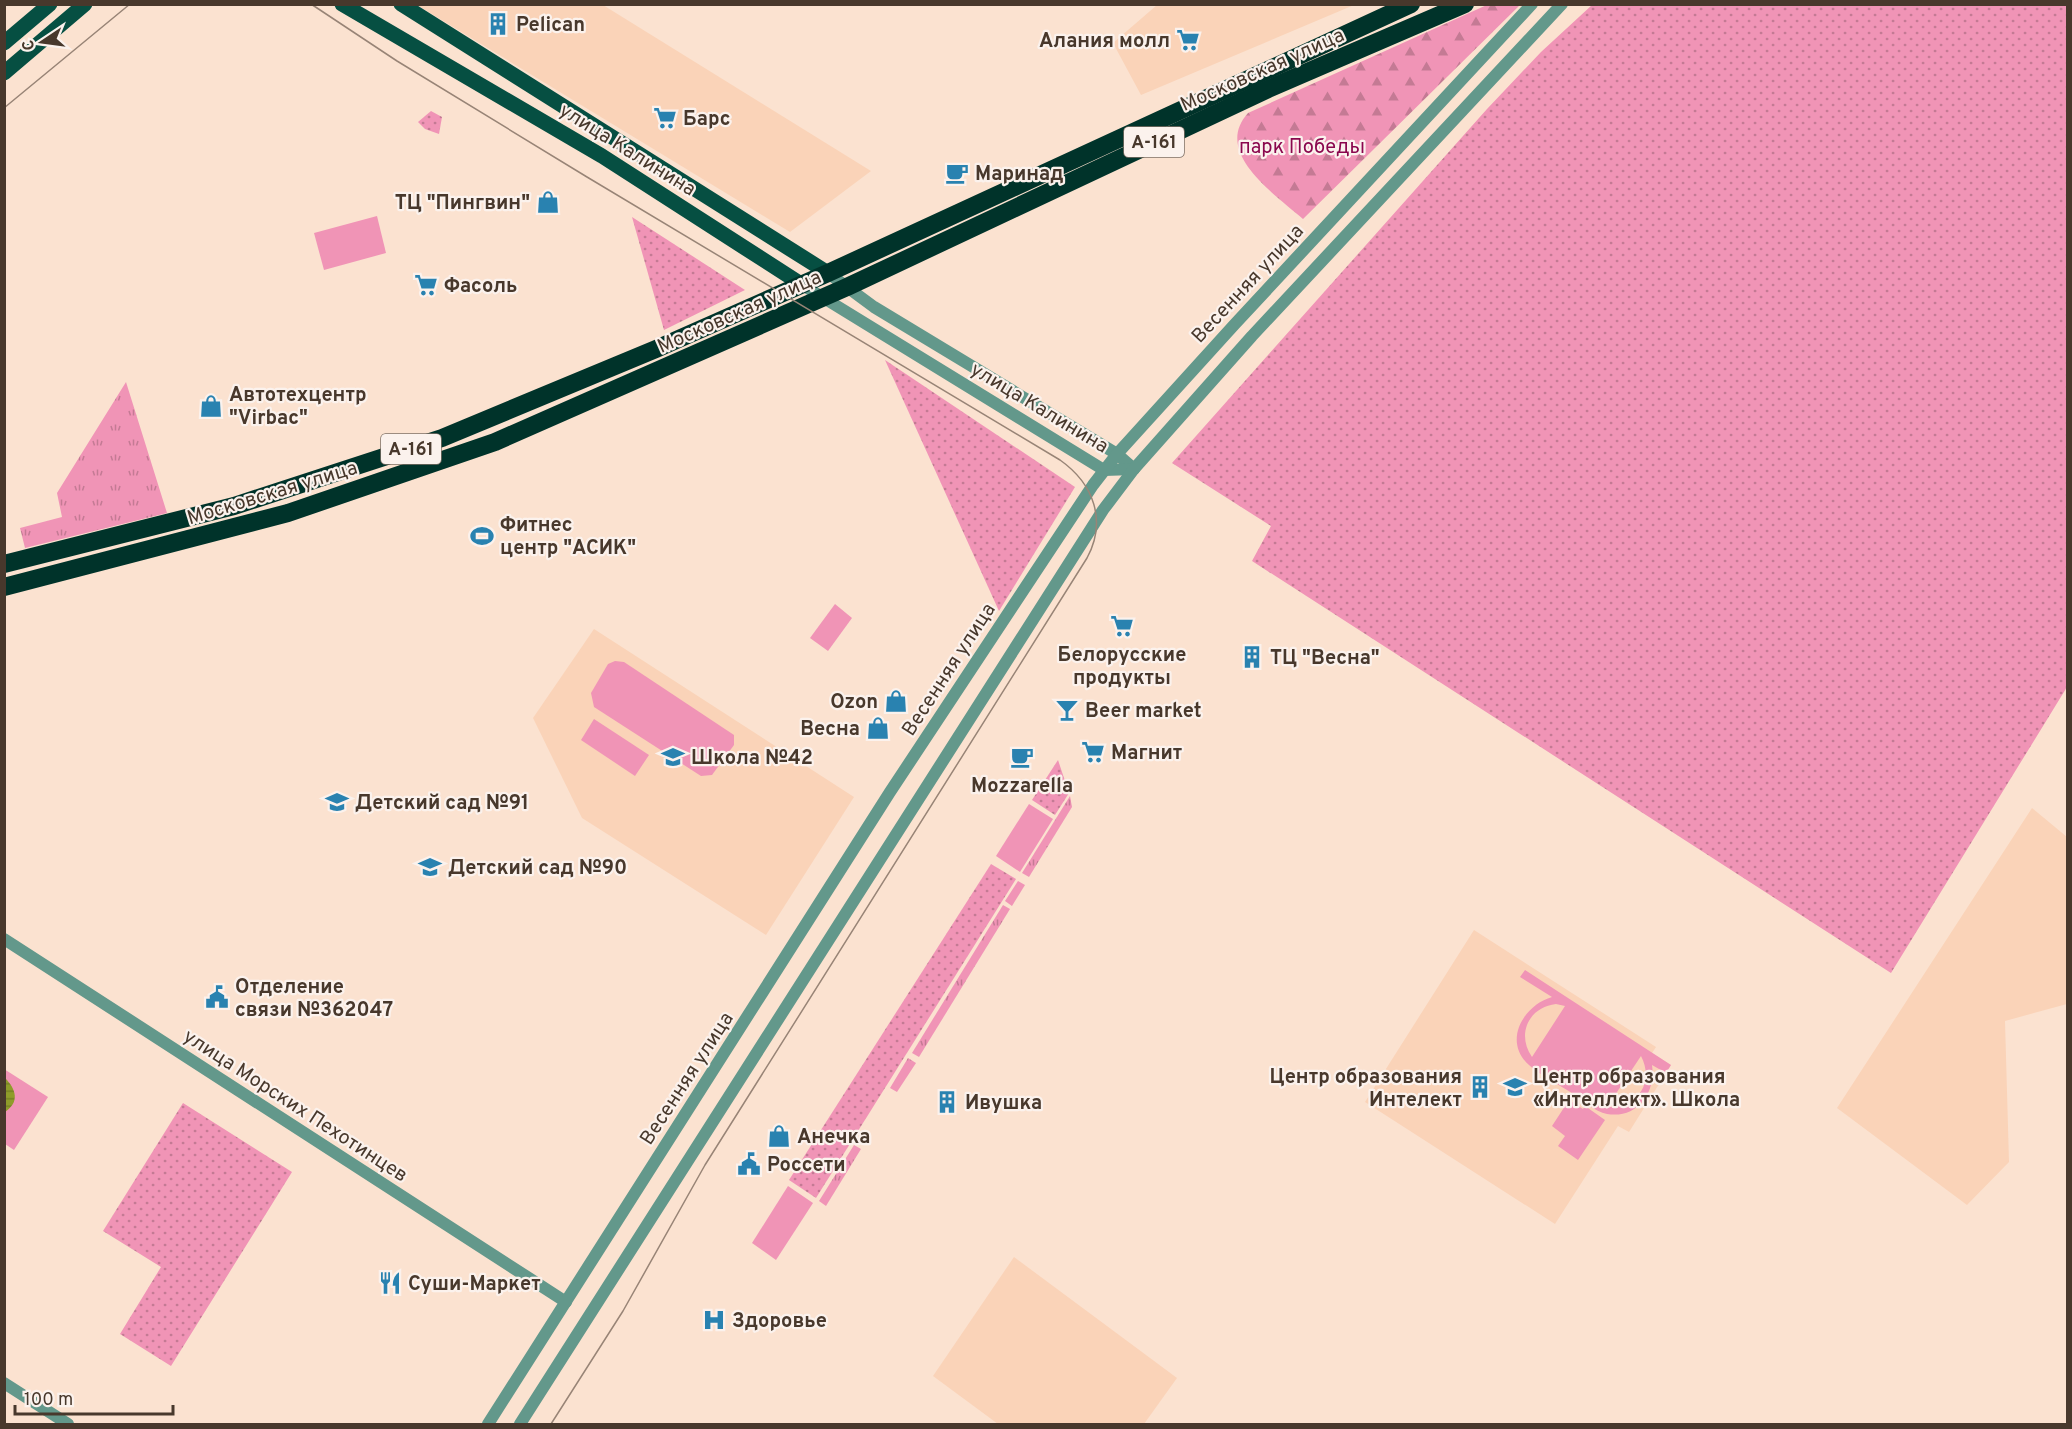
<svg xmlns="http://www.w3.org/2000/svg" width="2072" height="1429" font-family="Overpass,sans-serif">
<style>
.built{fill:#fad3b8}
.grass{fill:url(#grass-tufts)}
.forest{fill:url(#forest-firs)}
.park{fill:url(#park-dots)}
.pitch{fill:#f094b6;fill-rule:evenodd}
.water{fill:url(#water-rules)}
.lines{fill:none;stroke-linecap:round;stroke-linejoin:round}
.minor{stroke:#63988b;stroke-width:12}
.major{stroke:#064f42;stroke-width:15}
.highway{stroke:#00332a;stroke-width:18}
.tram{stroke:#988476;stroke-width:1.5}
.labels{text-anchor:middle;stroke-width:4.5;stroke-linejoin:round;paint-order:stroke}
.shield{fill:#fbf2ed;stroke:#7e7066;stroke-width:1.5}
.shield-label{font-size:18px;font-weight:bold;fill:#48382c}
.poi-label{font-size:20px;font-weight:bold;fill:#48382c;stroke:#fbf2ed;text-anchor:start}
.street-label{font-size:20px;fill:#48382c;stroke:#fbf2ed}
.park-label{font-size:20px;fill:#8a074e;stroke:#fbf2ed}
</style>
<defs>
<pattern id="grass-tufts" width="24" height="20" patternUnits="userSpaceOnUse" patternTransform="scale(1.5)"><rect width="24" height="20" fill="#f094b6"/><path d="M3 7l-1-3M5 7V3M7 7l1-3M15 17l-1-3M17 17v-4M19 17l1-3" fill="none" stroke="#c47a94"/></pattern>
<pattern id="forest-firs" width="22" height="20" patternUnits="userSpaceOnUse" patternTransform="scale(1.5)"><rect width="22" height="20" fill="#f094b6"/><path d="M5 1l3.5 6h-7zM16 11l3.5 6h-7z" fill="#c47a94"/></pattern>
<pattern id="park-dots" width="8" height="8" patternUnits="userSpaceOnUse" patternTransform="scale(1.5)"><rect width="8" height="8" fill="#f094b6"/><path d="M2 2h.1M6 6h.1" fill="none" stroke="#c47a94" stroke-width="1.8" stroke-linecap="round"/></pattern>
<pattern id="water-rules" width="6" height="5" patternUnits="userSpaceOnUse" patternTransform="scale(1.5)"><rect width="6" height="5" fill="#8f9c2a"/><path d="M0 2.5h6" fill="none" stroke="#778024"/></pattern>
</defs>
<rect width="100%" height="100%" fill="#fbe2d0"/>
<g class="built">
<path d="M417,5H603L871,171L790,232Z"/>
<path d="M1157,5V4L1354,5L1141,95L1113,43Z"/>
<path d="M594,629L854,797L766,935L582,818L533,718Z"/>
<path d="M2032,808L2067,837V1004L2005,1021L2009,1162L1967,1205L1837,1108Z"/>
<path d="M1474,930L1656,1047L1652,1053L1671,1065L1629,1132L1618,1126L1555,1224L1365,1102Z"/>
<path d="M1014,1257L1177,1378L1144,1424H998L933,1376Z"/>
</g>
<g class="grass">
<path d="M126,382L167,513L25,548L20,528L62,517L57,493Z"/>
<path d="M1070,796L1072,807L1029,877L1022,873Z"/>
<path d="M1018,881L1025,885L1012,906L1005,901Z"/>
<path d="M1003,905L1010,909L919,1057L912,1053Z"/>
<path d="M908,1058L916,1063L897,1092L890,1088Z"/>
<path d="M854,1145L861,1149L826,1206L819,1201Z"/>
</g>
<path class="forest" d="M1489,4L1520,5L1303,219C1276,195 1212,153 1248,113Z"/>
<g class="park">
<path d="M1592,5H2067V687L1891,973L1252,561L1271,526L1172,463L1487,109L1541,52Z"/>
<path d="M431,111L442,117L439,134L425,129L418,122Z"/>
<path d="M632,217L745,290L664,330Z"/>
<path d="M885,360L1075,487L999,611Z"/>
<path d="M1058,760L1069,793L1055,815L1032,800Z"/>
<path d="M991,864L1016,879L816,1198L789,1180Z"/>
<path d="M183,1103L292,1172L171,1366L120,1334L161,1267L103,1231Z"/>
</g>
<g class="pitch">
<path d="M377,216L386,253L324,270L314,233Z"/>
<path d="M835,604L852,618L828,651L810,638Z"/>
<path d="M615,661L624,662L734,735V745L712,775L701,776L594,707L591,693L608,664Z"/>
<path d="M594,719L649,755L635,776L581,740Z"/>
<path d="M1029,804L1053,819L1020,872L996,856Z"/>
<path d="M1525,970L1671,1065L1666,1073L1652,1065C1656,1092 1638,1119 1607,1114C1595,1112 1582,1100 1572,1093C1558,1084 1541,1076 1529,1065C1502,1041 1524,1005 1552,997L1520,977ZM1556,1004L1565,1006L1532,1057C1516,1034 1529,1007 1556,1004ZM1641,1056C1655,1083 1637,1109 1607,1107Z"/>
<path d="M4,1069L48,1097L14,1150L5,1144Z"/>
<path d="M1569,1100L1583,1109L1585,1106L1605,1120L1578,1160L1558,1146L1565,1136L1552,1126Z"/>
<path d="M788,1186L813,1203L776,1260L752,1243Z"/>
</g>
<path class="water" d="M5,1078C16,1089 20,1102 5,1112Z"/>
<g class="lines">
<g class="minor">
<path d="M828,273L874,307L1117,454L1134,469"/>
<path d="M801,284L1104,470L1134,469"/>
<path d="M4,939L566,1302"/>
<path d="M4,1383L68,1424"/>
<path d="M488,1424L890,792L1093,485L1117,454L1234,325L1532,4"/>
<path d="M520,1424L1103,510L1134,469L1252,336L1562,4"/>
</g>
<g class="major">
<path d="M342,4L602,156L801,284"/>
<path d="M401,4L828,273"/>
<path d="M4,43L50,4"/>
<path d="M4,73L85,4"/>
</g>
<g class="highway">
<path d="M4,564L234,506L442,438L656,349L828,273L1411,4"/>
<path d="M4,587L288,513L495,442L847,287L1268,89L1465,4"/>
</g>
<g class="tram">
<path d="M311,4L397,61L587,177L1060,460C1094,484 1107,521 1087,558L705,1165L623,1311L551,1424"/>
<path d="M4,108L130,4"/>
</g>
</g>
<defs>
<g id="building-bare" transform="scale(1.8)"><path d="M-4-6H4V6H1V3H-1V6H-4ZM-2.5-4.3h1.7v1.8h-1.7ZM.8-4.3h1.7v1.8H.8ZM-2.5-1h1.7V.8h-1.7ZM.8-1h1.7V.8H.8Z" fill="#2982b0" stroke="#fbf2ed" stroke-width="2.5" paint-order="stroke"/></g>
<g id="supermarket-bare" transform="scale(1.8)"><path d="M-6-5.5h2.5l.6 2H6L4.5 2H-2.5L-4.4-4H-6ZM-1.5 3.2a1.3 1.3 0 1 0 .1 0ZM3 3.2a1.3 1.3 0 1 0 .1 0Z" fill="#2982b0" stroke="#fbf2ed" stroke-width="2.5" paint-order="stroke"/></g>
<g id="cafe-bare" transform="scale(1.8)"><path d="M-5.5-4.5H6V0H3Q3 3.5 0 3.5H-2.5Q-5.5 3.5-5.5 0ZM3-3.2v2h1.7v-2ZM-6 4.5H4V6H-6Z" fill="#2982b0" stroke="#fbf2ed" stroke-width="2.5" paint-order="stroke"/></g>
<g id="shop-bare" transform="scale(1.8)"><path d="M-5-2.5h2.3a2.7 3.5 0 0 1 5.4 0H5L5.5 6h-11ZM-1.5-2.5h3a1.5 2.3 0 0 0-3 0Z" fill="#2982b0" stroke="#fbf2ed" stroke-width="2.5" paint-order="stroke"/></g>
<g id="stadium-bare" transform="scale(1.8)"><path d="M0-5a6.5 5 0 1 0 0 10a6.5 5 0 1 0 0-10ZM-3.5-1.8h7v3.6h-7Z" fill="#2982b0" stroke="#fbf2ed" stroke-width="2.5" paint-order="stroke"/></g>
<g id="bar-bare" transform="scale(1.8)"><path d="M-6-5H6L.8 .8V4.5H3.5V6h-7V4.5H-.8V.8Z" fill="#2982b0" stroke="#fbf2ed" stroke-width="2.5" paint-order="stroke"/></g>
<g id="school-bare" transform="scale(1.8)"><path d="M0-5L7-2L0 1L-7-2ZM-4 1L0 2.5L4 1V4Q0 6-4 4Z" fill="#2982b0" stroke="#fbf2ed" stroke-width="2.5" paint-order="stroke"/></g>
<g id="civic-bare" transform="scale(1.8)"><path d="M-.6-6.5H3V-4.5H.6V-3L4-1V1h2V6H-6V1h2V-1L-.6-3ZM-1.2 2.5V6h2.4V2.5Z" fill="#2982b0" stroke="#fbf2ed" stroke-width="2.5" paint-order="stroke"/></g>
<g id="restaurant-bare" transform="scale(1.8)"><path d="M-5-6h1v4h1v-4h1v4h1v-4h1v5L-1.5 .5V6h-2V.5L-5-1ZM5-6V6H3V1.5H1.5Q1.5-4 5-6Z" fill="#2982b0" stroke="#fbf2ed" stroke-width="2.5" paint-order="stroke"/></g>
<g id="hospital-bare" transform="scale(1.8)"><path d="M-5-5h3v3.5h4V-5h3V5h-3V1.5h-4V5h-3Z" fill="#2982b0" stroke="#fbf2ed" stroke-width="2.5" paint-order="stroke"/></g>
</defs>
<g fill-rule="evenodd">
<use href="#building-bare" x="498" y="24"/>
<use href="#supermarket-bare" x="1188" y="40"/>
<use href="#supermarket-bare" x="665" y="118"/>
<use href="#cafe-bare" x="957" y="173"/>
<use href="#shop-bare" x="548" y="202"/>
<use href="#supermarket-bare" x="426" y="285"/>
<use href="#shop-bare" x="211" y="406"/>
<use href="#stadium-bare" x="482" y="536"/>
<use href="#supermarket-bare" x="1122" y="626"/>
<use href="#building-bare" x="1252" y="657"/>
<use href="#shop-bare" x="896" y="701"/>
<use href="#bar-bare" x="1067" y="710"/>
<use href="#shop-bare" x="878" y="728"/>
<use href="#supermarket-bare" x="1093" y="752"/>
<use href="#school-bare" x="673" y="757"/>
<use href="#cafe-bare" x="1022" y="757"/>
<use href="#school-bare" x="337" y="802"/>
<use href="#school-bare" x="430" y="867"/>
<use href="#civic-bare" x="217" y="997"/>
<use href="#building-bare" x="1480" y="1087"/>
<use href="#school-bare" x="1515" y="1087"/>
<use href="#building-bare" x="947" y="1102"/>
<use href="#shop-bare" x="779" y="1136"/>
<use href="#civic-bare" x="749" y="1164"/>
<use href="#restaurant-bare" x="390" y="1283"/>
<use href="#hospital-bare" x="714" y="1320"/>
</g>
<g class="labels">
<g class="shield">
<rect x="1124" y="127" width="60" height="30" rx="4.5"/>
<rect x="381" y="434" width="60" height="30" rx="4.5"/>
</g>
<g class="shield-label">
<text x="1154" y="148">А-161</text>
<text x="411" y="455">А-161</text>
</g>
<g class="poi-label">
<text x="516" y="31">Pelican</text>
<text x="1170" y="47" text-anchor="end">Алания молл</text>
<text x="683" y="125">Барс</text>
<text x="975" y="180">Маринад</text>
<text x="530" y="209" text-anchor="end">ТЦ "Пингвин"</text>
<text x="444" y="292">Фасоль</text>
<text x="229" y="401">Автотехцентр<tspan x="229" dy="23">"Virbac"</tspan></text>
<text x="500" y="531">Фитнес<tspan x="500" dy="23">центр "АСИК"</tspan></text>
<text x="1122" y="661" text-anchor="middle">Белорусские<tspan x="1122" dy="23">продукты</tspan></text>
<text x="1270" y="664">ТЦ "Весна"</text>
<text x="878" y="708" text-anchor="end">Ozon</text>
<text x="1085" y="717">Beer market</text>
<text x="860" y="735" text-anchor="end">Весна</text>
<text x="1111" y="759">Магнит</text>
<text x="691" y="764">Школа №42</text>
<text x="1022" y="792" text-anchor="middle">Mozzarella</text>
<text x="355" y="809">Детский сад №91</text>
<text x="448" y="874">Детский сад №90</text>
<text x="235" y="993">Отделение<tspan x="235" dy="23">связи №362047</tspan></text>
<text x="1462" y="1083" text-anchor="end">Центр образования<tspan x="1462" dy="23">Интелект</tspan></text>
<text x="1533" y="1083">Центр образования<tspan x="1533" dy="23">«Интеллект». Школа</tspan></text>
<text x="965" y="1109">Ивушка</text>
<text x="797" y="1143">Анечка</text>
<text x="767" y="1171">Россети</text>
<text x="408" y="1290">Суши-Маркет</text>
<text x="732" y="1327">Здоровье</text>
</g>
<g class="street-label">
<text transform="translate(1262 69) rotate(-24)" y="7">Московская улица</text>
<text transform="translate(628 149) rotate(32)" y="7">улица Калинина</text>
<text transform="translate(1247 283) rotate(-47)" y="7">Весенняя улица</text>
<text transform="translate(739 311) rotate(-24)" y="7">Московская улица</text>
<text transform="translate(1040 407) rotate(31)" y="7">улица Калинина</text>
<text transform="translate(272 492) rotate(-17)" y="7">Московская улица</text>
<text transform="translate(948 669) rotate(-57)" y="7">Весенняя улица</text>
<text transform="translate(686 1078) rotate(-57)" y="7">Весенняя улица</text>
<text transform="translate(296 1105) rotate(33)" y="7">улица Морских Пехотинцев</text>
</g>
<g class="park-label">
<text x="1302" y="153">парк Победы</text>
</g>
</g>
<rect width="2072" height="1429" fill="none" stroke="#48382c" stroke-width="12"/>
<g transform="translate(42 42) rotate(257)" stroke="#fbf2ed" stroke-width="4.5" paint-order="stroke">
<path d="M0-4.5L10 22L0 15L-10 22Z" fill="#48382c"/>
<text y="-9" font-size="16" font-weight="bold" text-anchor="middle" fill="#48382c">С</text>
</g>
<path d="M15 1405v9h158v-9" fill="none" stroke="#48382c" stroke-width="3"/>
<text x="24" y="1405" font-size="18" fill="#48382c" stroke="#fbf2ed" stroke-width="4.5" paint-order="stroke">100 m</text>
</svg>
